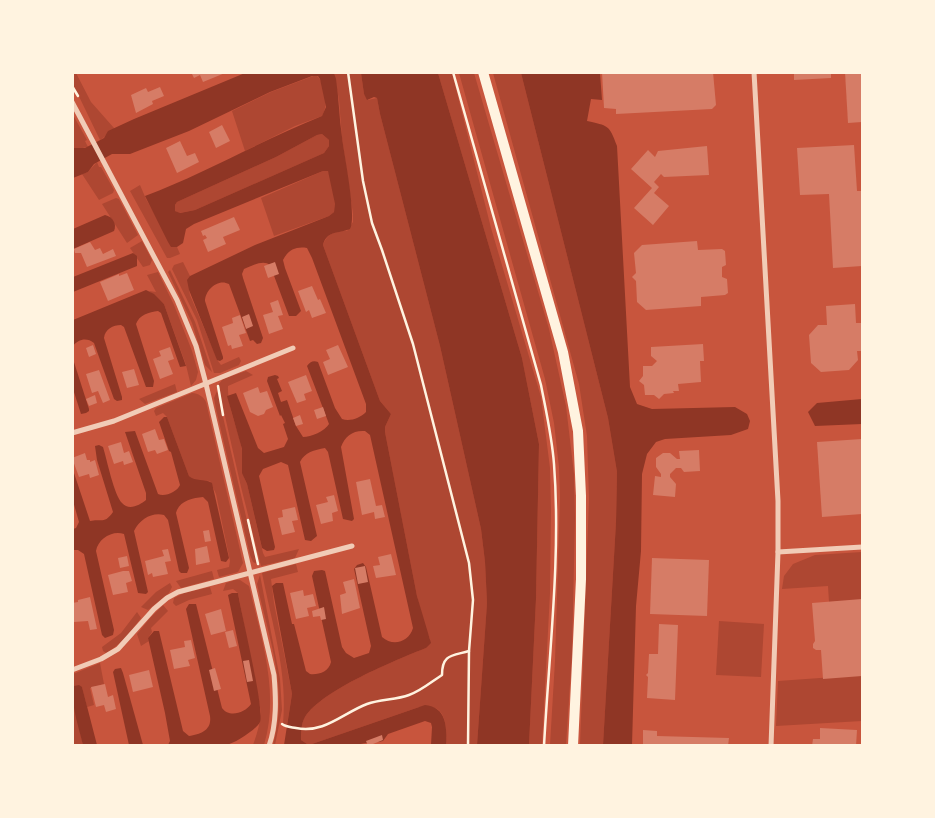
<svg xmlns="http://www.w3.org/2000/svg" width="935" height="818" font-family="'IBM Plex Sans',sans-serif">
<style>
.green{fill:#ae4732}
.water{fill:#8f3625;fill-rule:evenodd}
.building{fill:#d67c66}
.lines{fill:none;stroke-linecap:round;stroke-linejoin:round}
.path{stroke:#fff3e0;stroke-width:2.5}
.minor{stroke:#f1ccb7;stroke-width:5}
.primary{stroke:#fff3e0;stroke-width:10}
</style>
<rect width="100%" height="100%" fill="#c8553d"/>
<g class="green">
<path d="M73,73H76L91,102L114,128V129C107,132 106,137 100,140L73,84Z"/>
<path d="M334,73H361L364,94L368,100L377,98L380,114L440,346L481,529L485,562L487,603L477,745H446C446,734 448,713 435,708C431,706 424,707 419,707L312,744H307L301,740C301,733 301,724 305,717C322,690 396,660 426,648L430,639L425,627L417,596L385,432V427L391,414L380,401L323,245C327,233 336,231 347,231L353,222V214L342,138L339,100Z"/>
<path d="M438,73H452L491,228L541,397L550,468L551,511L550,593L542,745H529L536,599L539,444L522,358Z"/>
<path d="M459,73H474L549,329L566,406L574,474L575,518L572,654L566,745H550L555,661L560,497L559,467L554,423L545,379Z"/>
<path d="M493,73H521L608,418L617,472L616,522L603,745H580L589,499L587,436L579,384Z"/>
<path d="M316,75C325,82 329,106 322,116L295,126L245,151L232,111L271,92Z"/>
<path d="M72,113L87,140L85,141L88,147L77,149L73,148Z"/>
<path d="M322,134L329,140V146L324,153L195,210L179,213L175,211V205L177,202L276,157L317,135Z"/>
<path d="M97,162L99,167H101L114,190L113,193L99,200L82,174L88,172Z"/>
<path d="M323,171H328C332,179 337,204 334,212L329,216L274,236L261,198Z"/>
<path d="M140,185L146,199L173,247H177L180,254L170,258H167L130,191Z"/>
<path d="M116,198L119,199L138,235L127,243L102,204Z"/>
<path d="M142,241L152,260L150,265L143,267L130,248Z"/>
<path d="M183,262L190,276L189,290L190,295L218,361L221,365L239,357L241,361L239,365L220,373H214L197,320L172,269L174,265Z"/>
<path d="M170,270L195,322L212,372L205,365L192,323L168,272Z"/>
<path d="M158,272L174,305L192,351L198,372L196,380L191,386L186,365L164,304L149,291L156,292L147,275Z"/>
<path d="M246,371L253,375L228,386C227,408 238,428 242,450C245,465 239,467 247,484L263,553L265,557L299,549L295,558L261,566L241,487L218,385L223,379Z"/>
<path d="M175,384L177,392L145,404L139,399Z"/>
<path d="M217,391L257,564L253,562L250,555L216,409L214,398Z"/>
<path d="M192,393C198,393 204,397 206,402L243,563L238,572L219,577L217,570L229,567L230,561L216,494L210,481L194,480L189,476L167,417L163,413L156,416L154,411L156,408Z"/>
<path d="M862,552V600L829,602L828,586L782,589L784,576L793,564L815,555Z"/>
<path d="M296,564L298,572L271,579L274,603L292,694L287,725L283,724C288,673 272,624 262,573Z"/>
<path d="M212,571L214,579L181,588L176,581Z"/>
<path d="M260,575L280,679L282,710L275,745H273C289,689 269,639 257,584Z"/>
<path d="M235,580H240L249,586C261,638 280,692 264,745H253C257,734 260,724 261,712L238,593L233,589L223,591L226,583Z"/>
<path d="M170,583L172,587L169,593L148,610L141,607L156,592Z"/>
<path d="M210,587L212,594L189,600L176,606L173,603L174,598L184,593Z"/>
<path d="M163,605L168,611L151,628L152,632L148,638L149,641L141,646L137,634L150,618Z"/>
<path d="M137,612L141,618C131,631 122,644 106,653L103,651L102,647L121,633Z"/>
<path d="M719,621L764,624L761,677L716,675Z"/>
<path d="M100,663L104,684L90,688L94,705L87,707L82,687L73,689V674Z"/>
<path d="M862,675V721L776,726L778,681Z"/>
<path d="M72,697L82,740L83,745H73Z"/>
</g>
<g class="water">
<path d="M245,73H334L336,79C339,98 339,118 342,137C344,155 357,216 350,229C338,234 327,230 323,245L380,401L391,414L385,427V432L417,596L431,643L426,648C396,660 322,690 305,717C301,724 301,733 301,740L307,744H312L425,705C447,707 447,728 446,745H431L432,727L431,723L425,721L388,734L383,741C374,743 364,742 355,746L284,745L292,694L272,586L276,583H283L292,624H294L306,671L310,674C318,675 329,672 331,662L312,576L314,571L322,570L325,571L342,647L346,653L354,658L369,653L371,646L354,569L357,565L363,563L366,567L382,637C393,647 409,642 413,628L370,435L365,431C353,430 345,436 341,447L354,519L352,521L343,519L328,452L325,448C314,450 305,452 300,462L317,536L311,541L305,540L288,465L281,462L263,469L259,476L275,547L274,550L267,551L262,548L247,484L242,473V449L227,396L236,393L258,448L264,453L284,447L288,439L283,424L285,423L281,415L280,416L267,381L268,377L275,375L278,376L279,378L277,379L282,391L278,393L281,402L287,400L296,426L303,437C311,437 325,431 329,424L307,366C310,362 313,360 318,362L335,408L342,419C350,422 360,418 366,412V404L312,258L307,248C296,246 288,250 283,260L285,268L301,311L296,316H289L270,265C263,259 252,266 244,269L242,274L243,278L263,338L261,343L257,344L253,340L250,341L229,284C218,278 205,290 205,301L223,357V359L220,361L217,360L189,290L187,280L190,276L255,245L329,216L334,212L335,204L328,171H323L194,224L186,229L183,243L177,247H171L168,242L145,196C206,173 262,140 322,116L326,107L320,79L318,76H312L270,92L189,131L130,154H112L94,164L88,172L73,178L72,148H85L104,138L108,131L134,119ZM322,134L329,140V146L324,153L195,210L180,213L175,211V205L177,202L276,157L317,135Z"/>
<path d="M361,73H438L522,358L539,444L536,599L529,745H477L487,603L485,562L481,529L440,346L380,114L377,98L374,97L367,100L364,94Z"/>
<path d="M521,73H600L602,100L591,99L587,121C608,126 609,124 617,146L630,387L637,404L652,409L735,407L747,414L750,421L748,429L731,435L665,439L656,442L647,454L642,474L641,551L636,606L632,745H603L616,522L617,472L608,418Z"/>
<path d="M105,215C113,217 117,224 114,231L73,249V229Z"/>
<path d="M133,253L137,256V266L73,292V277Z"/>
<path d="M146,290L154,294L164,304L186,366L180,367L161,313L158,311C149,312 139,315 136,324L154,381L153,387H146L124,327L121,325C113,325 105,329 104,338L122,397V400L117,401L114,399L94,343C87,337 78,339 73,346V320Z"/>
<path d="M73,359L89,409V411L86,413L81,414L73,389Z"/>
<path d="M862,399V424L815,426L808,412L817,403Z"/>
<path d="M164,417H167L189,476C195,482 205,478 212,483L229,558L226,562L221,561L208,502L203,497C192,498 179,501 176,513L189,568L187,573H181L179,571L168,520L164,515C152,512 140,519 134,531L148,592L146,594L138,593L124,534C112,530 98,539 96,551L114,630L113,635L105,638L102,635L84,554L78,550H73V529L76,528L79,522L73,501V470L90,521C101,518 104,525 113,512L97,460L95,446L99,445L103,447C107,460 114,495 122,503C129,511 140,505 146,500V493L125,432L135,431L158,494C165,497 177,492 180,485L171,452L169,451L159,422Z"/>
<path d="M232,593H238C241,613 265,710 260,722C257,729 234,744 226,745C208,748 187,745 168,745L170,741L165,713L148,638L154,631H159L183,731L189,736C201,734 212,730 210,716L186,609L189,604H196L222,708C229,718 245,713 251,704L228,595Z"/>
<path d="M121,668L123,673L143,745H129L113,672L115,669Z"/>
<path d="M79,685L82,687L97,745H83C80,731 69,699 74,686Z"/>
</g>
<g class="building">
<path d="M191,72H225V73L203,82L200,75L194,78Z"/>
<path d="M602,72H713L716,105L712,109L616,114V109L604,108Z"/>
<path d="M794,72H831V78L794,80Z"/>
<path d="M845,72H862V122L848,123Z"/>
<path d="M160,87L164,96L152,101L153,104L136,113L131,95L146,88L148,92Z"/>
<path d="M222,125L230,141L216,148L209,132Z"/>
<path d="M180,141L187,156L195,153L199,162L177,173L166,148Z"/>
<path d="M854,145L857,191H862V266L833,268L829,194L800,195L797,148Z"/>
<path d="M707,146L709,175L664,177L661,174L654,182L659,187L654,193L669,206L653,225L634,208L652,188L631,169L648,150L655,157L658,151Z"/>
<path d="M234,217L240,230L223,237L226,244L208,252L203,240L207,238L205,235L203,236L201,231Z"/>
<path d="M697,241L698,250L722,249L725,251L726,265L722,267V277L727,279L728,293L725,295L701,297V306L646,310L637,302L636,281L632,277L636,273L634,253L642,245Z"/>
<path d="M90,242L95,250L100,248L103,254L113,249L116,256L87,267L81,253H75L74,249Z"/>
<path d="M275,262L279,274L268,278L264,266Z"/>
<path d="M127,273L134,290L108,301L100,282L119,274V276Z"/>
<path d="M312,286L318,300L320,299L326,313L312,318L309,310L306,312L298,291Z"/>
<path d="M278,300L283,315L278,316L283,329L269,334L263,315L273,312L270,303Z"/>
<path d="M855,304L856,323H862V351H857L858,360L849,370L821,372L811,363L809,335L818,325H827L826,306Z"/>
<path d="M249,314L253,326L246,329L242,317Z"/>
<path d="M240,315L246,333L239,335L243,346L232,349L231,345L228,346L222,327L233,323L232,318Z"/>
<path d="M703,344L704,361H700L701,382L678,384L679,391H673L674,393L664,394L659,399L654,395H645L644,385L639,381L643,376V366H652L657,361L651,356V347Z"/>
<path d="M93,345L96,354L89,357L86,348Z"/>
<path d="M338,345L348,367L328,375L323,362L330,359L326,350Z"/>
<path d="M170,347L174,359L168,361L173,374L160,379L153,359L161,356L159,351Z"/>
<path d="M134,369L139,385L127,388L122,372Z"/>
<path d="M99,370L110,400L103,403L98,391L92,393L86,374Z"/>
<path d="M306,375L312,391L304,394L306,400L297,403L288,382Z"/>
<path d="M258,387L260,393L267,391L273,407L266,410L264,414L258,416L250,412L243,393Z"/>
<path d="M95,395L97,403L89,406L86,399Z"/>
<path d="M323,407L326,416L317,419L314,410Z"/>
<path d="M300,415L303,424L296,426L293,418Z"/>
<path d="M155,429L159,440L164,439L168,450L157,454L155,450L148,452L142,434Z"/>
<path d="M862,439V514L822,517L817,442Z"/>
<path d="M121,442L124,453L129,451L133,462L124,465L123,461L114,464L108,446Z"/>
<path d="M699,450L700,471L684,472L681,468H676L670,474V477L676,484L675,497L653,495L655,476L661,477V474L656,467V458L663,453H670L677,459H680L679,451Z"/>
<path d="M85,453L87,460H90V462L95,460L99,475L90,478L89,474L79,477L72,458Z"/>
<path d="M370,479L376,506L382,505L385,517L375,519L374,512L362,515L356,482Z"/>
<path d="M334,495L338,511L332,513L333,521L321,524L316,505L328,502L326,497Z"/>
<path d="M295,507L298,520L292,521L295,532L282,535L278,518L283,517L282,510Z"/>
<path d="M209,530L211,541L205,542L203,531Z"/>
<path d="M207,546L210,562L196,565L195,549Z"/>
<path d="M168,549L171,561L165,562L168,574L153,577L152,573L148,575L145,561L164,556L162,550Z"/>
<path d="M391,554L396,575L376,578L373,566L380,565L378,557Z"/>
<path d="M127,556L129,566L120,568L118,558Z"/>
<path d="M652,558L709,560L707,616L650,614Z"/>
<path d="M365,566L368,582L358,584L355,568Z"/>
<path d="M123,571H129L132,581L126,583L128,592L113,595L108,575Z"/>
<path d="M354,579L360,608L342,614L340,595L346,593L343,582Z"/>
<path d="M303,590L304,596L313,594L316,606L307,608L309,616L296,619L290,593Z"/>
<path d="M90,597L97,629L90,630L88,621L74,622L72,603L78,602V600Z"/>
<path d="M862,599V676L823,679L821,650H816L813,648V644L815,641L812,603Z"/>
<path d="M324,607L326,619L321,620L320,616L313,617L312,611Z"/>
<path d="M221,609L226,631L211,635L205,614Z"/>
<path d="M659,624L678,625L675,700L647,698L648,677L646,675L648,673L649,654H658Z"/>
<path d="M233,630L237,646L229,648L225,632Z"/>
<path d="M191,640L195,658L188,660L190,666L174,669L170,650L185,647L184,641Z"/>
<path d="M249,660L253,681L247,682L243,661Z"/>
<path d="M215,668L221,689L214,691L209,670Z"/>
<path d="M149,670L153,687L133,692L129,675Z"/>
<path d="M105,684L108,697L113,695L116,709L106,712L104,705L96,707L91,687Z"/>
<path d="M820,728L857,730L856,746H812L813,739H820Z"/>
<path d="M643,730L657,731V736L729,738L728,746H643Z"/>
<path d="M382,735L383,740L368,746L366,741Z"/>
</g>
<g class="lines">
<g class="path">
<path d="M348,72L363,181L372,223L382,250L413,344L469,563L473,600L469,651L468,746"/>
<path d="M453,72L541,385C546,411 552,437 554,464C561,556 549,653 544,746"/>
<path d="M72,86L78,96"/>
<path d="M218,386L223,415"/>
<path d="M248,520L258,564"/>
<path d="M282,724C286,727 291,727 296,728C324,734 343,713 367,704C381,699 396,700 409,695C421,691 431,682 442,675C442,654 452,656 469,651"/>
</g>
<g class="minor">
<path d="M754,72L778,501V552L771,746"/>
<path d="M72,102L177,300L196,346L206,384L274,675C276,698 277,723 269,746"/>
<path d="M72,433L114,421L293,348"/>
<path d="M778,552L862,547"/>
<path d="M72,670L101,659L118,649L154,609L167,598L178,592L352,546"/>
</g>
<path class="primary" d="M483,72L563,352L578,431L581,496V579L573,746"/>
</g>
<rect width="935" height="818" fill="none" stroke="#fff3e0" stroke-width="148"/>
</svg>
